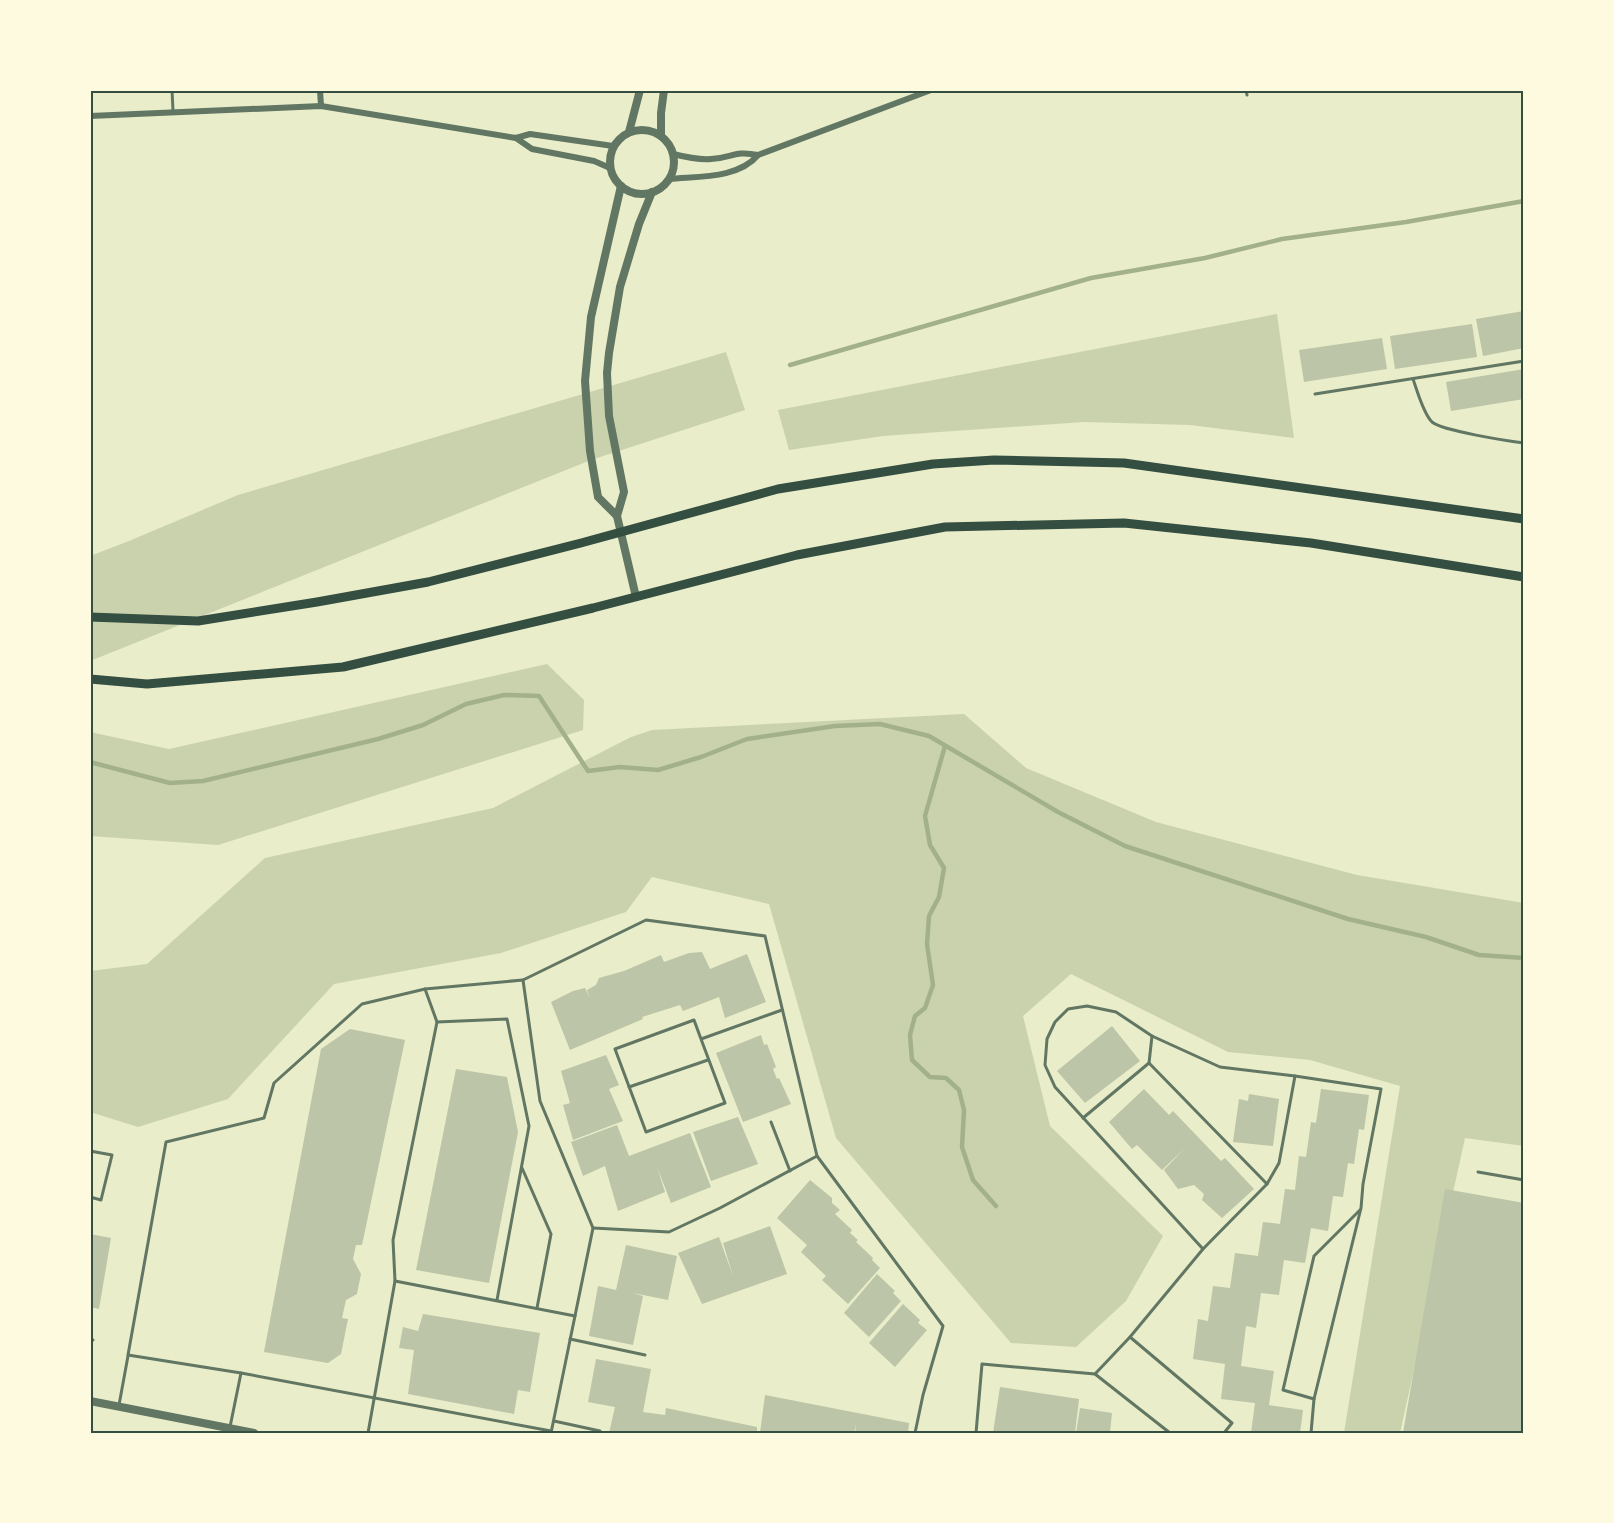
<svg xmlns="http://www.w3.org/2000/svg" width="1614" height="1523" font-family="Karla,sans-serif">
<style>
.green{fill:#cad2ad}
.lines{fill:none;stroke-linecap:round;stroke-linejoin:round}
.stream{stroke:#a3b18a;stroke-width:4.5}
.building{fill:#bcc5a7}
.service{stroke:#617663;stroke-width:3}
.minor{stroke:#617663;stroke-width:6}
.tertiary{stroke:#617663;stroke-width:8}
.secondary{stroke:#344e41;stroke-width:9}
.neatline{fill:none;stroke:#344e41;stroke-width:2}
</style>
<rect width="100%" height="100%" fill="#e9edc9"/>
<g class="green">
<path d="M1277,314L1294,438L1190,425L1084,422L883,436L789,450L778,410Z"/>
<path d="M726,352L745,410L591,460L90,661V556L129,541L238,495Z"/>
<path d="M547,664L584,700L583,730L218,845L90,836V732L169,749Z"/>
<path d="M964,714L1026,768L1156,822L1357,875L1524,903V1146L1465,1138L1400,1433H1344L1400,1086L1310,1060L1228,1052L1071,974L1023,1016L1050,1126L1163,1236L1126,1301L1076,1347L1011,1343L836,1138L769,904L652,877L626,912L501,953L334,984L228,1099L138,1127L90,1112V971L147,964L265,858L493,808L631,737L652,730Z"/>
</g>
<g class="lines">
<g class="stream">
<path d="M790,365L1091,278L1205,258L1282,239L1406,222L1524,201"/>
<path d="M945,746L925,816L930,845L944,868L939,897L929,916L927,944L933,985L925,1008L915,1016L910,1035L912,1060L930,1077L946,1078L959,1090L964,1110L962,1147L973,1180L996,1206"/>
<path d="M90,762L170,783L203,781L378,739L423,725L466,704L504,695L539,696L588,771L620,767L658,770L701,757L747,739L835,726L880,724L929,736L1058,812L1125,846L1348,919L1426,937L1479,955L1524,958"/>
</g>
</g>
<g class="building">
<path d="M1524,311V348L1483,356L1476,319Z"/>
<path d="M1472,324L1477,357L1395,369L1390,336Z"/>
<path d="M1382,338L1387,369L1304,382L1299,350Z"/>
<path d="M1524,369V399L1451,411L1446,382Z"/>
<path d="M702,952L710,969L747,954L766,1002L725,1018L719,997L683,1011L680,1005L642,1017L643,1019L570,1050L551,1002L573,991L585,988L590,998L587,990L596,985L599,978L624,971L661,955L664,962L689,953Z"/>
<path d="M1112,1026L1140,1061L1085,1103L1057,1071Z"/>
<path d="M350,1029L405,1040L362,1245H356L353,1259L361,1274L357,1294L346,1300L342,1318L348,1319L341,1354L328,1363L264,1352L321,1049Z"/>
<path d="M761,1035L764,1045L767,1044L776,1067L773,1069L777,1079L779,1078L791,1104L743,1122L716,1053Z"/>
<path d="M606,1055L619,1085L609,1089L623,1121L573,1140L563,1105L570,1103L561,1071Z"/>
<path d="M456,1069L507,1077L518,1132L489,1283L416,1270Z"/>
<path d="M1144,1089L1169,1115L1173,1111L1221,1161L1225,1158L1254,1189L1222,1218L1202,1200L1204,1194L1194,1185L1178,1189L1164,1170L1184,1149L1162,1170L1137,1145L1132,1149L1109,1122Z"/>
<path d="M1321,1089L1369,1095L1364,1130L1359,1129L1354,1164L1348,1163L1343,1197L1333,1196L1328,1231L1311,1228L1305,1263L1284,1260L1279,1295L1261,1293L1256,1328L1246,1326L1241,1366L1274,1371L1269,1405L1303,1410L1300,1433H1251L1255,1403L1221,1399L1225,1364L1193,1359L1198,1319L1208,1321L1213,1286L1230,1288L1235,1253L1258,1256L1263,1222L1280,1224L1285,1189L1295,1190L1299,1156L1306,1157L1311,1122L1316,1123Z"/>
<path d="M1249,1094L1279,1099L1273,1146L1233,1142L1239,1099L1248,1101Z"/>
<path d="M738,1117L758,1164L711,1181L693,1132Z"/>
<path d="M617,1125L629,1156L690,1133L711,1187L671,1203L657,1167L665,1192L618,1211L605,1166L583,1176L571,1142Z"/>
<path d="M810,1180L832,1198V1203L840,1210L835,1214L852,1230L850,1233L858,1240L856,1242L873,1258L872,1260L880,1268L848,1304L822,1280L826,1276L801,1252L807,1245L777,1218Z"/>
<path d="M1445,1189L1524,1203V1433H1403Z"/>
<path d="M770,1226L787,1274L702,1304L678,1253L719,1237L733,1276L723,1243Z"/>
<path d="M90,1234L111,1238L99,1309L90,1307Z"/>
<path d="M626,1245L677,1256L668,1300L633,1293L643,1296L633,1345L589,1336L598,1286L616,1290Z"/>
<path d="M877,1274L895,1291L893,1293L901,1301L869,1337L844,1313Z"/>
<path d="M903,1304L920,1320L918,1323L927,1330L895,1367L869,1343Z"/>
<path d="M423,1314L540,1333L530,1392L518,1390L514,1414L408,1394L414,1350L399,1348L403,1327L418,1331Z"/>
<path d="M596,1359L651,1369L643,1412L665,1415L666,1408L757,1427V1433H609L615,1407L588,1402Z"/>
<path d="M1000,1387L1079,1399L1075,1433H993Z"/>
<path d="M765,1395L909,1423L908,1433H855L856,1424L854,1433H760Z"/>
<path d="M1080,1408L1112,1413L1110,1433H1076Z"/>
</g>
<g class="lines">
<g class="service">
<path d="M172,90L173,111"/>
<path d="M1246,90L1247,95"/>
<path d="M1413,379C1417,390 1423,413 1432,422C1443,431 1508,441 1524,443"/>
<path d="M1315,394L1524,361"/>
<path d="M523,980L646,920L765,936L817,1156L720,1208L669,1232L593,1228"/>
<path d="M425,989L362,1004L274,1083L264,1118L166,1142L128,1355L241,1373L551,1431"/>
<path d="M437,1022L507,1019L529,1126L497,1300"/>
<path d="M1152,1036L1220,1067L1295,1076"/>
<path d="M701,1039L694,1020L615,1049L646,1132L725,1103L701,1039L782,1010"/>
<path d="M629,1087L708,1060"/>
<path d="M1083,1118L1149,1063"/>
<path d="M771,1122L790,1171"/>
<path d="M90,1151L112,1155L101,1200L90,1197"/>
<path d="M817,1156L943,1326L923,1395L915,1433"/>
<path d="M522,1168L551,1234L537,1308"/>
<path d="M1478,1172L1524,1180"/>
<path d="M1203,1249L1055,1087L1045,1065L1047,1039L1055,1022L1068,1009L1087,1006L1116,1012L1152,1036L1149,1063L1267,1184"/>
<path d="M395,1281L575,1316"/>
<path d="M90,1339L93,1340"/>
<path d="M570,1339L645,1355"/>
<path d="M1095,1374L1130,1337"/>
<path d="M1314,1399L1283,1390L1314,1256L1360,1210"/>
<path d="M119,1405L128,1356"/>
<path d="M554,1421L600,1431"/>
<path d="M230,1427L241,1373"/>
<path d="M368,1433L395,1281L393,1240L437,1022L425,989L523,980L540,1101L593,1228L551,1433"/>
<path d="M976,1433L982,1364L1095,1374L1170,1433"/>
<path d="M1224,1433L1232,1423L1130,1337L1203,1249L1267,1184L1279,1163L1295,1076L1381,1089L1363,1184L1361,1208L1314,1399L1311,1433"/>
</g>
<g class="minor">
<path d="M320,90L321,106"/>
<path d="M90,116L321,106L516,138L530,134L613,146"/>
<path d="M516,138L532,149L594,161L610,168"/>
<path d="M673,154C685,157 698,160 711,159C732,158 734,150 758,155"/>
<path d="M669,179C698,176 738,179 758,155L931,90"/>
</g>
<g class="tertiary">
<circle cx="642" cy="162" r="32"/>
<path d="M629,132L640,90"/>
<path d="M661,136V113L664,90"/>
<path d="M621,186L591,317L585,381L590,451L598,497L617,516L636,597"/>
<path d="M617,516L624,492L609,416L607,373L609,353L620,287L639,224L652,192"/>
<path d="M90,1401L254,1433"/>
</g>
<g class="secondary">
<path d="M90,617L198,621L317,602L428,582L581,543L778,489L933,464L994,460L1124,463L1524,519"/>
<path d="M90,679L147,684L343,667L593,608L797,555L945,527L1124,523L1311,543L1524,577"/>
</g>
</g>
<rect width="1614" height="1523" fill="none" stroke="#fefae0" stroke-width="183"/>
<rect x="92" y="92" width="1430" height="1340" class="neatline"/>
</svg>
